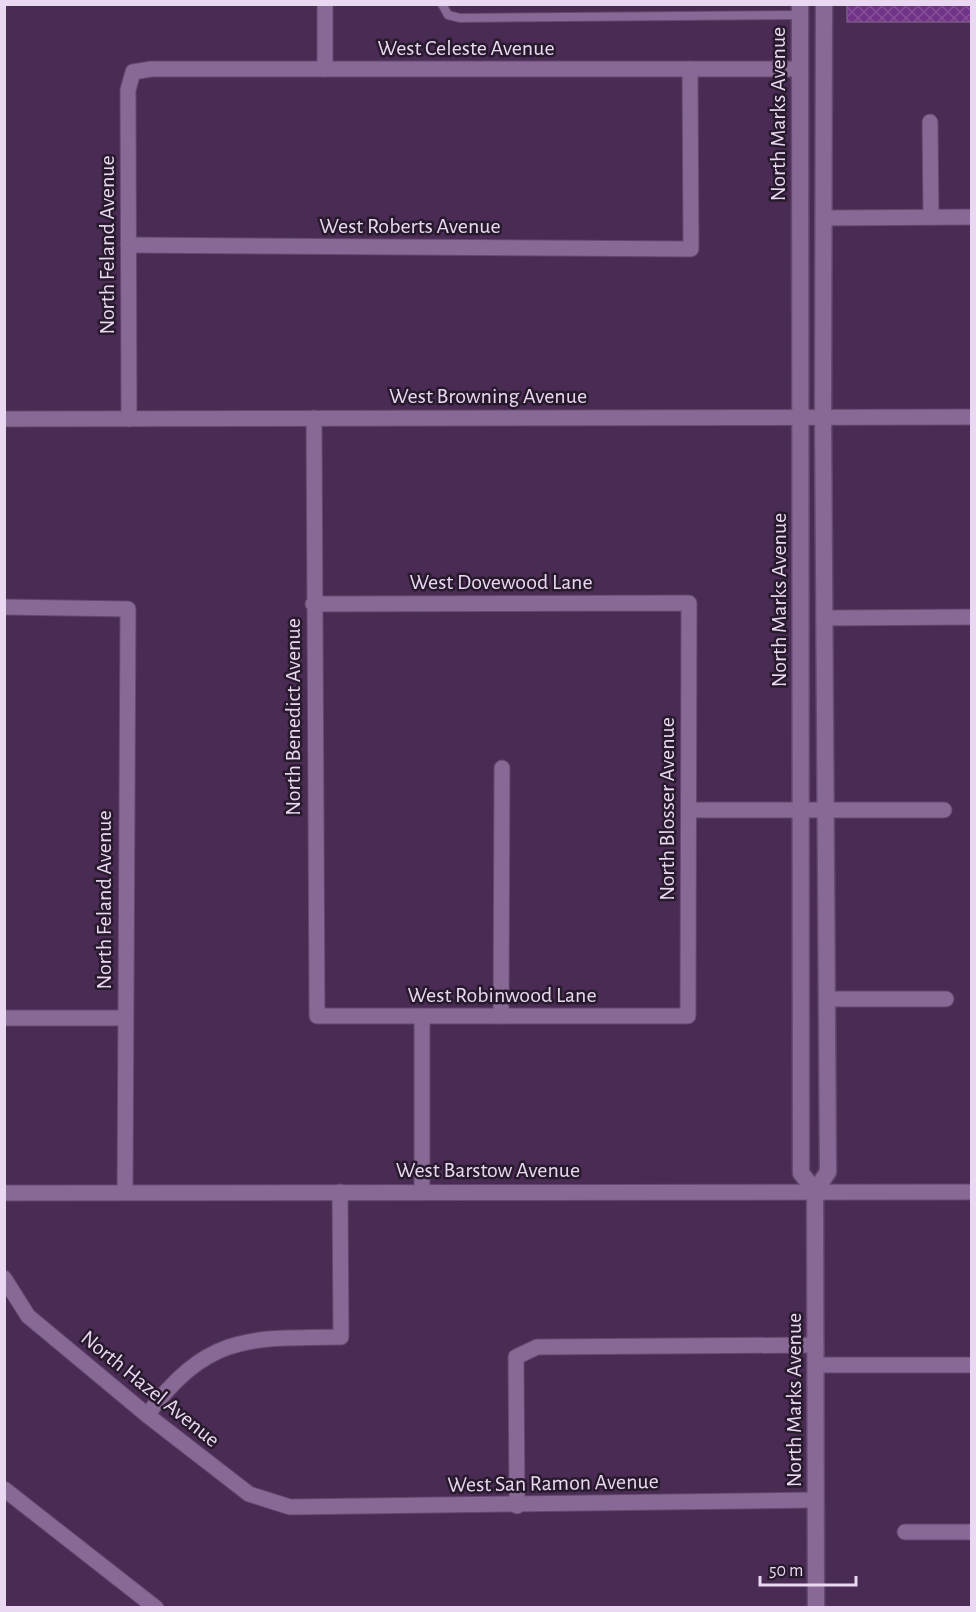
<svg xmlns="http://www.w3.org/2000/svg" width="976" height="1612" font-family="'Alegreya Sans',sans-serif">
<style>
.building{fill:url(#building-cross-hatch);stroke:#795986;stroke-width:1.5}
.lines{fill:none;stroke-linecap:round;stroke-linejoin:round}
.service-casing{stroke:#63496d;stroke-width:10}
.minor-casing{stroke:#63496d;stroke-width:17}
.secondary-casing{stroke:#63496d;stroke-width:19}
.service{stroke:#886895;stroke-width:8}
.minor{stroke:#886895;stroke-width:15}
.secondary{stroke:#886895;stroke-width:16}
.labels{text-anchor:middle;stroke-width:5;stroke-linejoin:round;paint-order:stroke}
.street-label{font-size:22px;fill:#ead8f2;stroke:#281a2d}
</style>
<defs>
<pattern id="building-cross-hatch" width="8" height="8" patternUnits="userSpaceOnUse" patternTransform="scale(1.5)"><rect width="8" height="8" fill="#713287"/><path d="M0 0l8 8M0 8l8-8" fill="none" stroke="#854f98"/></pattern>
</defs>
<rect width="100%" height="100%" fill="#492b54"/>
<rect class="building" x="847" y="4" width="125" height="18"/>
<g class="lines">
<g class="service-casing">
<path id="service" d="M442,4L448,15L460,18L800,15"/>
</g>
<g class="minor-casing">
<g id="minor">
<path d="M325,4V69"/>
<path d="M930,122L931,217"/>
<path d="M823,218L972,217"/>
<path d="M128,245L691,249L690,69"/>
<path d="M4,419L972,417"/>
<path d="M129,419L128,90L133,72L151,69H800"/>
<path d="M313,604L689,603L688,1016H317L314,418"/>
<path d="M4,607L128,609L125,1192"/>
<path d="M825,618L972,617"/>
<path d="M689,810H944"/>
<path d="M827,999H946"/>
<path d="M501,1016L502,768"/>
<path d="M4,1018H125"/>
<path d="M422,1191V1018"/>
<path d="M4,1193L972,1192"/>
<path d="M4,1278L28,1316L147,1415L249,1494L290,1507L816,1500"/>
<path d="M816,1365H972"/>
<path d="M147,1415C208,1334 247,1338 341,1337L340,1192"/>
<path d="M4,1489L156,1608"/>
<path d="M517,1506L516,1357L537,1347L816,1345"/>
<path d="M905,1532H972"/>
</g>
</g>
<g class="secondary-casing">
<g id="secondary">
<path d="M800,4L801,1173L815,1191"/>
<path d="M816,1608L815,1191L828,1172L823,418L824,4"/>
</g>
</g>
<use href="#service" class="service"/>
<use href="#minor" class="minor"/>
<use href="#secondary" class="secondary"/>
</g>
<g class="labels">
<g class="street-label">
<text x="466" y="55">West Celeste Avenue</text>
<text transform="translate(777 114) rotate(-90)" y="8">North Marks Avenue</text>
<text x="410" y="233">West Roberts Avenue</text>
<text transform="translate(106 245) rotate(-90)" y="8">North Feland Avenue</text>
<text x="488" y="403">West Browning Avenue</text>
<text x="501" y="589">West Dovewood Lane</text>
<text transform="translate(778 600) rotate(-90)" y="8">North Marks Avenue</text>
<text transform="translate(292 717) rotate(-90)" y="8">North Benedict Avenue</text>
<text transform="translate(666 809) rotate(-90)" y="8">North Blosser Avenue</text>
<text transform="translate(103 900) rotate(-90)" y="8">North Feland Avenue</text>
<text x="502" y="1002">West Robinwood Lane</text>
<text x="488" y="1177">West Barstow Avenue</text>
<text transform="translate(151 1388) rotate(39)" y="8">North Hazel Avenue</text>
<text transform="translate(793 1400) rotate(-90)" y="8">North Marks Avenue</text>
<text transform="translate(553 1482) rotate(-1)" y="8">West San Ramon Avenue</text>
</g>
</g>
<rect width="976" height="1612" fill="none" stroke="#ead8f2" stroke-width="12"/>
<path d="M760 1576v9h96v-9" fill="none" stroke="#ead8f2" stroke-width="3"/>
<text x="769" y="1576" font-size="18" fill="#ead8f2" stroke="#281a2d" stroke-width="4.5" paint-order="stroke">50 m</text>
</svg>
